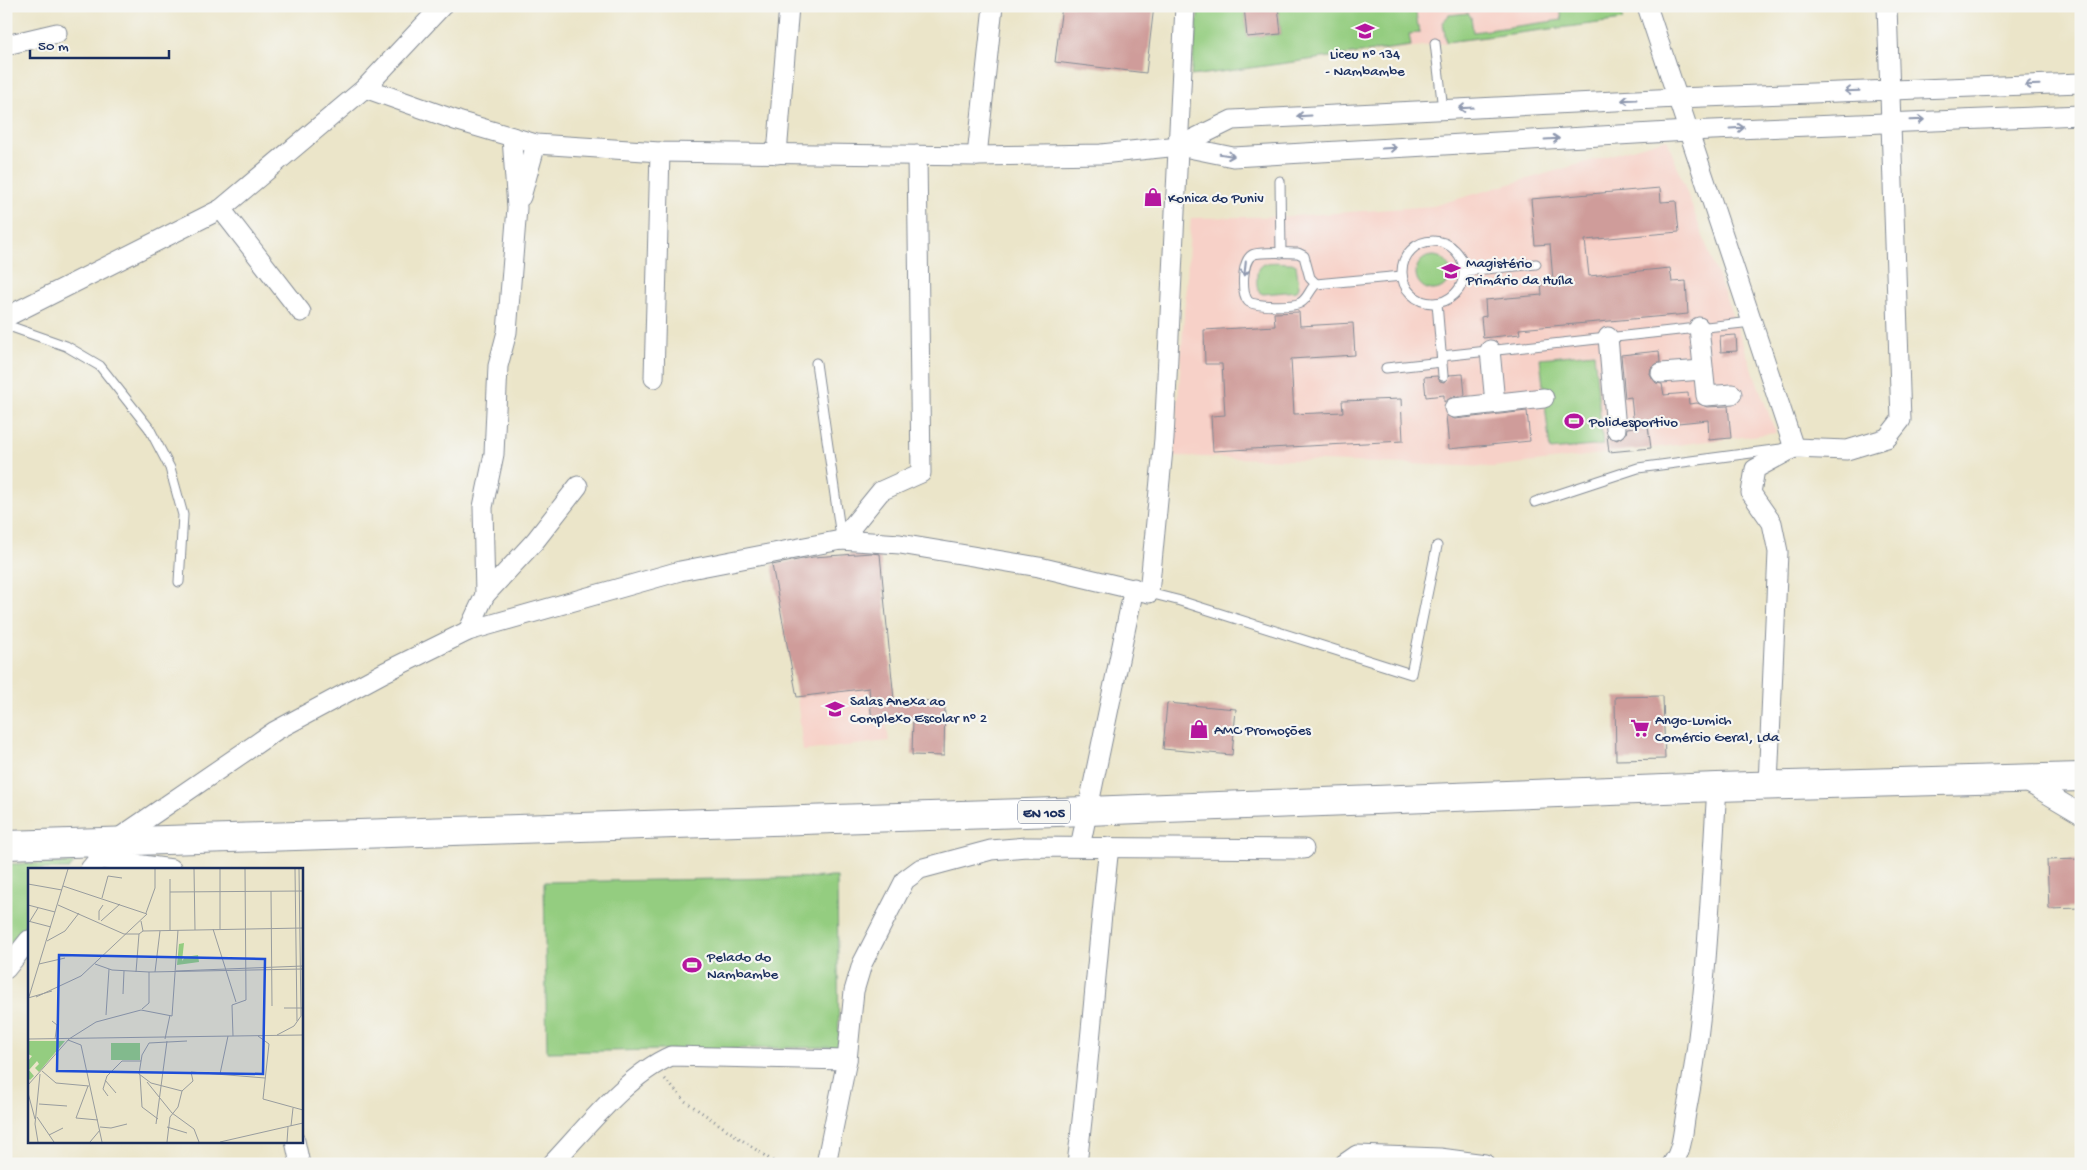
<svg xmlns="http://www.w3.org/2000/svg" width="2087" height="1170" font-family="'Gochi Hand',sans-serif">
<style>
.built{fill:#f7d1c8}
.green{fill:#94cd80;stroke:#587e6f}
.building{fill:#cf9c9a}
.lines{fill:none;stroke-linecap:round;stroke-linejoin:round}
.lane-casing{stroke:#838a94;stroke-width:11}
.street-casing{stroke:#838a94;stroke-width:21}
.primary-casing{stroke:#838a94;stroke-width:30}
.path{stroke:#838a94;stroke-width:3;stroke-dasharray:1 4;stroke-linecap:butt}
.lane{stroke:#fff;stroke-width:9}
.street{stroke:#fff;stroke-width:19}
.primary{stroke:#fff;stroke-width:28}
.oneway{stroke:#8d97ae}
.labels{text-anchor:middle;stroke-width:4.5;stroke-linejoin:round;paint-order:stroke}
.shield{fill:#f6f6f2;stroke:#5d6b8a;stroke-width:1}
.shield-label{font-size:14px;font-weight:bold;fill:#1b2f5e}
.poi-label{font-size:15px;fill:#1b2f5e;stroke:#f6f6f2;text-anchor:start}
.inset-road{fill:none;stroke:#989c9e;stroke-width:1}
.view{fill:#1d4ed8;fill-opacity:0.15;stroke:#1d4ed8;stroke-width:2.5}
.inset-edge{fill:none;stroke:#1b2f5e;stroke-width:2.5}
</style>
<rect width="100%" height="100%" fill="#f6f6f2"/>
<filter id="ink" filterUnits="userSpaceOnUse"><feTurbulence type="fractalNoise" baseFrequency=".02" numOctaves="2"/><feDisplacementMap in="SourceGraphic" scale="10" xChannelSelector="R" yChannelSelector="G"/><feConvolveMatrix kernelMatrix="1 2 1 2 8 2 1 2 1" color-interpolation-filters="sRGB"/></filter>
<filter id="wash" filterUnits="userSpaceOnUse"><feTurbulence type="fractalNoise" baseFrequency=".0096" numOctaves="4" result="noise"/><feDisplacementMap in="SourceGraphic" scale="20" xChannelSelector="R" yChannelSelector="G"/><feGaussianBlur stdDeviation="1.12" result="paint"/><feColorMatrix in="noise" values="0 0 0 0 0 0 0 0 0 0 0 0 0 0 0 0 0 1.4 0 .05"/><feComposite in="paint" operator="in"/></filter>
<g filter="url(#wash)">
<rect width="100%" height="100%" fill="#ebe5c9"/>
<g class="built">
<path d="M1199,6H1618L1623,20L1191,76Z"/>
<path d="M1667,139L1776,433L1493,467L1174,456L1191,218L1293,216L1433,206Z"/>
<path d="M869,688L872,722L886,721L889,741L803,751L797,697Z"/>
</g>
<g class="green">
<path d="M1199,6H1244L1247,37L1281,34L1278,6H1415L1419,33L1409,34L1411,46L1191,76Z"/>
<path d="M1560,6H1618L1623,20L1446,42L1443,22L1449,15L1468,13L1471,17L1473,32L1562,20Z"/>
<circle cx="1433" cy="273" r="17"/>
<path d="M1292,263L1296,265L1299,286L1297,291L1263,294L1259,292C1256,287 1257,282 1257,276C1256,258 1278,263 1292,263Z"/>
<path d="M1594,353L1603,445L1550,450L1540,358Z"/>
<path d="M74,863L69,869H29V920L6,948V864Z"/>
<path d="M837,877L839,1047L547,1052L544,882Z"/>
</g>
<g id="blocks">
<g class="building">
<path d="M1062,6H1154L1146,73L1055,62Z"/>
<path d="M1244,6H1278L1281,34L1247,37Z"/>
<path d="M1660,188L1661,202L1676,201L1679,232L1585,240L1589,276L1670,268L1672,282L1686,281L1688,314L1519,329L1520,334L1483,338L1481,317L1486,316L1485,300L1542,295L1541,282L1553,281L1550,244L1535,245L1531,199Z"/>
<path d="M1299,312L1300,326L1353,323L1355,355L1291,359L1294,414L1343,412L1342,401L1401,399L1403,441L1213,451L1211,416L1225,415L1222,364H1205L1204,330L1275,326L1274,313Z"/>
<path d="M1736,335L1737,351L1721,352L1720,336Z"/>
<path d="M1659,351L1660,362L1651,368L1650,374L1656,383L1662,384L1664,395L1688,393L1689,404L1697,403L1707,407L1728,406L1731,438L1709,440L1708,420L1648,426L1651,448L1609,452L1607,435L1617,440L1626,434L1627,428L1634,427L1631,397L1625,398L1621,355Z"/>
<path d="M1463,374L1465,395L1452,397L1444,402V395L1426,397L1424,377L1437,376L1440,381L1444,382L1449,375Z"/>
<path d="M1527,411L1530,441L1449,449L1446,415L1455,419Z"/>
<path d="M871,553L880,554L894,700L945,701L944,756L912,755L913,718L872,723L869,688L797,697L772,565L813,557Z"/>
<path d="M1663,696L1665,759L1616,760L1615,697Z"/>
<path d="M1167,703L1236,709L1232,755L1163,749Z"/>
<path d="M2081,859V908L2049,909L2047,860Z"/>
</g>
</g>
</g>
<g filter="url(#ink)">
<use href="#blocks" fill-opacity="0" stroke="#838a94" stroke-width="1"/>
<g class="lines">
<g class="lane-casing">
<g id="lane">
<path d="M1435,43L1443,109"/>
<path d="M1280,181L1281,253"/>
<circle cx="1433" cy="272" r="31"/>
<path d="M1464,271L1536,264"/>
<path d="M1316,284L1310,278L1304,256L1298,253C1288,253 1260,251 1252,255C1242,261 1241,293 1248,301C1253,307 1293,307 1300,303C1308,299 1309,290 1316,284L1402,276"/>
<path d="M1437,303L1443,376"/>
<path d="M6,325L66,346L100,366L149,428L170,468L183,515L179,582"/>
<path d="M1442,356L1752,322"/>
<path d="M816,363L841,537"/>
<path d="M1386,368L1442,362"/>
<path d="M1535,502L1638,468L1781,449"/>
<path d="M1149,593L1177,600L1411,674L1437,546"/>
</g>
</g>
<g class="street-casing">
<g id="street">
<path d="M1647,6L1794,448"/>
<path d="M6,45L57,33"/>
<path d="M365,88L458,121L536,144L660,152L977,156L1101,154L1179,146L1233,157L1688,131L2081,115"/>
<path d="M1179,146L1232,120L1677,98L2081,83"/>
<path d="M777,154L789,6"/>
<path d="M977,156L993,6"/>
<path d="M521,197L536,144"/>
<path d="M221,209L301,312"/>
<path d="M6,317L221,209L365,88L442,6"/>
<path d="M1699,327L1706,396L1732,394"/>
<path d="M1608,337L1616,429"/>
<path d="M1490,350L1495,403"/>
<path d="M1661,373L1703,370"/>
<path d="M654,378L660,152"/>
<path d="M1454,408L1544,398"/>
<path d="M841,540L881,491L921,473L917,155"/>
<path d="M485,595L483,507L494,454L498,366L507,332L517,208L512,137"/>
<path d="M468,631L485,595L535,541L578,486"/>
<path d="M2022,779L2081,814"/>
<path d="M1768,785L1778,552L1772,523L1751,493L1755,469L1794,448L1847,450L1887,438L1901,420L1887,6"/>
<path d="M1080,847L1134,588"/>
<path d="M98,859L172,869"/>
<path d="M90,869L113,842L275,731L385,672L468,631L680,571L841,540L900,544L1039,567L1149,593L1164,439L1185,6"/>
<path d="M6,969L29,940"/>
<path d="M295,1141L300,1164"/>
<path d="M552,1164C586,1128 627,1075 671,1056L847,1060"/>
<path d="M826,1164L847,1060L854,991L862,964L905,880L920,869L991,850L1026,847L1304,849"/>
<path d="M1077,1164C1090,1058 1097,952 1109,847"/>
<path d="M1344,1164L1357,1155L1440,1158L1485,1164"/>
<path d="M1672,1164C1683,1150 1683,1129 1686,1113C1707,1006 1710,895 1717,787"/>
</g>
</g>
<g class="primary-casing">
<path id="primary" d="M6,845L1087,811L1717,787L2081,777"/>
</g>
<path class="path" d="M665,1079L685,1101L777,1164"/>
<use href="#lane" class="lane"/>
<use href="#street" class="street"/>
<use href="#primary" class="primary"/>
</g>
<defs><path id="oneway-shaft" d="M-6 0H5M1.5-3L5.5 0L1.5 3" fill="none" stroke-width="1.6" stroke-linecap="round" stroke-linejoin="round" transform="scale(1.25)"/></defs>
<g class="oneway">
<use href="#oneway-shaft" transform="translate(2032 85) rotate(178)"/>
<use href="#oneway-shaft" transform="translate(1852 91) rotate(178)"/>
<use href="#oneway-shaft" transform="translate(1629 100) rotate(177)"/>
<use href="#oneway-shaft" transform="translate(1466 108) rotate(177)"/>
<use href="#oneway-shaft" transform="translate(1304 116) rotate(177)"/>
<use href="#oneway-shaft" transform="translate(1917 120) rotate(-2)"/>
<use href="#oneway-shaft" transform="translate(1737 128) rotate(-3)"/>
<use href="#oneway-shaft" transform="translate(1552 139) rotate(-3)"/>
<use href="#oneway-shaft" transform="translate(1389 148) rotate(-3)"/>
<use href="#oneway-shaft" transform="translate(1227 155) rotate(9)"/>
<use href="#oneway-shaft" transform="translate(1245 269) rotate(96)"/>
</g>
</g>
<defs>
<g id="school-bare" transform="scale(1.5)"><path d="M0-5L7-2L0 1L-7-2ZM-4 1L0 2.5L4 1V4Q0 6-4 4Z" fill="#b5179e" stroke="#f6f6f2" stroke-width="2.5" paint-order="stroke"/></g>
<g id="shop-bare" transform="scale(1.5)"><path d="M-5-2.5h2.3a2.7 3.5 0 0 1 5.4 0H5L5.5 6h-11ZM-1.5-2.5h3a1.5 2.3 0 0 0-3 0Z" fill="#b5179e" stroke="#f6f6f2" stroke-width="2.5" paint-order="stroke"/></g>
<g id="stadium-bare" transform="scale(1.5)"><path d="M0-5a6.5 5 0 1 0 0 10a6.5 5 0 1 0 0-10ZM-3.5-1.8h7v3.6h-7Z" fill="#b5179e" stroke="#f6f6f2" stroke-width="2.5" paint-order="stroke"/></g>
<g id="supermarket-bare" transform="scale(1.5)"><path d="M-6-5.5h2.5l.6 2H6L4.5 2H-2.5L-4.4-4H-6ZM-1.5 3.2a1.3 1.3 0 1 0 .1 0ZM3 3.2a1.3 1.3 0 1 0 .1 0Z" fill="#b5179e" stroke="#f6f6f2" stroke-width="2.5" paint-order="stroke"/></g>
</defs>
<g fill-rule="evenodd">
<use href="#school-bare" x="1365" y="31"/>
<use href="#shop-bare" x="1153" y="197"/>
<use href="#school-bare" x="1451" y="271"/>
<use href="#stadium-bare" x="1574" y="421"/>
<use href="#school-bare" x="835" y="709"/>
<use href="#supermarket-bare" x="1640" y="728"/>
<use href="#shop-bare" x="1199" y="729"/>
<use href="#stadium-bare" x="692" y="965"/>
</g>
<g class="labels">
<rect class="shield" x="1018" y="800.5" width="52" height="23" rx="4"/>
<g class="shield-label">
<text x="1044" y="817">EN 105</text>
</g>
<g class="poi-label">
<text x="1365" y="58" text-anchor="middle">Liceu nº 134<tspan x="1365" dy="17">- Nambambe</tspan></text>
<text x="1168" y="202">Konica do Puniv</text>
<text x="1466" y="267">Magistério<tspan x="1466" dy="17">Primário da Huíla</tspan></text>
<text x="1589" y="426">Polidesportivo</text>
<text x="850" y="705">Salas Anexa ao<tspan x="850" dy="17">Complexo Escolar nº 2</tspan></text>
<text x="1655" y="724">Ango-Lumich<tspan x="1655" dy="17">Comércio Geral, Lda</tspan></text>
<text x="1214" y="734">AMC Promoções</text>
<text x="707" y="961">Pelado do<tspan x="707" dy="17">Nambambe</tspan></text>
</g>
</g>
<g transform="translate(28 868)">
<rect width="275" height="275" fill="#ebe5c9"/>
<path d="M156,75L154,93L157,89L170,87L171,94L149,97L151,76ZM0,173H37L11,204L7,200L11,196L9,193L1,202L6,208L2,212L0,210V193L4,188L0,186ZM83,175H112V192H83Z" fill="#94cd80"/>
<path class="inset-road" d="M166,1L167,62M192,1V61M267,1L269,153M142,11V62M0,16L34,22M243,23L244,138M142,24L275,23M74,30L80,8L94,10M0,37L27,44M30,37L96,66H111L115,63L113,53M118,45L127,20V1M71,52V43L75,37M0,53L23,59M2,53L10,40M73,53L92,36M185,61L208,134M115,63L275,60M19,73L37,63L51,45M11,96L37,90M67,96L84,102L121,104L275,101M148,103L275,98M108,104L111,66M127,104L132,63M95,126L96,103M8,129L53,108L119,46L35,18M0,130L24,123M0,132L40,1M256,140H275M114,141L121,135V104M78,147L81,101M24,153L29,157L27,171M249,167L266,158L273,148L271,1M205,168L204,137L218,132L217,1M230,168L241,176L235,231L275,242M0,171L275,167M137,171L142,147M40,172L53,177L74,274M14,203L28,215L61,218M192,206L200,168M112,207L114,239L130,251M77,212L88,225M119,214L144,245L166,261L171,274M0,217L41,171L68,154L113,142L144,148L150,62M60,218L48,250L70,252M154,223L165,213L163,204L237,210M0,225L7,251M80,228L75,221L79,208L94,193H113M11,236L39,238M9,249L26,274M128,256L139,173M263,258L265,240M72,259L83,260L99,256M139,259L159,265M21,267L35,260M10,274L7,256L12,206M62,274L72,262M139,274L142,249L150,239L154,223L123,215L111,206L114,187L121,175L159,173M192,274L275,255M259,274L260,259"/>
<path class="view" d="M31,87L237,91L235,206L29,203Z"/>
<rect width="275" height="275" class="inset-edge"/>
</g>
<rect width="2087" height="1170" fill="none" stroke="#f6f6f2" stroke-width="25"/>
<path d="M30 50v8h139v-8" fill="none" stroke="#1b2f5e" stroke-width="2.5"/>
<text x="38" y="50" font-size="15" fill="#1b2f5e" stroke="#f6f6f2" stroke-width="4" paint-order="stroke">50 m</text>
</svg>
